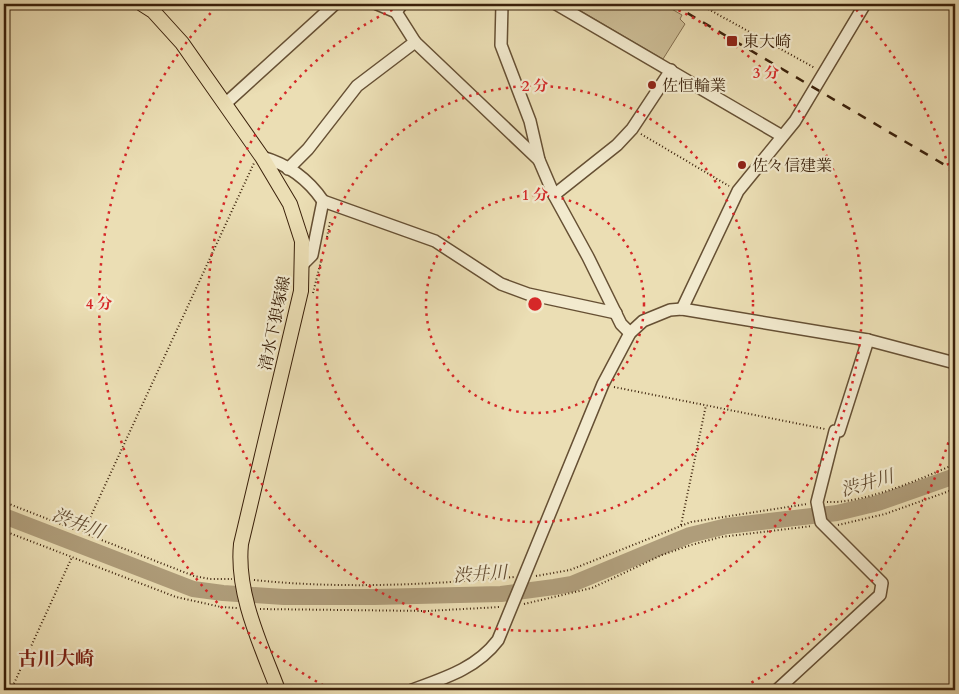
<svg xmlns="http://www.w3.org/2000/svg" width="959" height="694" font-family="Cardo,'Noto Serif JP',serif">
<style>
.green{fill:#cdbe97;stroke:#846f50}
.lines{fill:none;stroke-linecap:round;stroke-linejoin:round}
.river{stroke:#af9d7a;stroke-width:16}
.minor-casing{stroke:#665034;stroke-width:14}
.major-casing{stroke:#3a200a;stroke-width:16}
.path{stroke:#3a200a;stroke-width:2;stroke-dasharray:1 2.5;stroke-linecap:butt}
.minor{stroke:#f2eace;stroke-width:11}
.major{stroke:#ebdeb4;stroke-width:14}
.rail{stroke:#3a200a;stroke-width:2.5;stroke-dasharray:9 9;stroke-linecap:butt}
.ring{fill:none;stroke:#d62828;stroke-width:2.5;stroke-dasharray:2.5 5}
.poi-dot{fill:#8f2418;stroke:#f2eace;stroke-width:2}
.labels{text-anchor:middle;stroke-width:4.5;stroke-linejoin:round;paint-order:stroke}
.poi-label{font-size:16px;fill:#3a200a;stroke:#f2eace;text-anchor:start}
.street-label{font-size:16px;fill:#3a200a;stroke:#f2eace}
.water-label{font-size:18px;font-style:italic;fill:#634c31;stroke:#f2eace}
.quarter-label{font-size:19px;font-weight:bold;fill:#7a1f14;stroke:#f2eace}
.centre{fill:#d62828;stroke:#f2eace;stroke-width:2.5}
.ring-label{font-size:15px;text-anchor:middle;font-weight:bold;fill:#d62828;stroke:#f2eace;stroke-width:4.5;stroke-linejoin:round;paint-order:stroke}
</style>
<rect width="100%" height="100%" fill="#ebdeb4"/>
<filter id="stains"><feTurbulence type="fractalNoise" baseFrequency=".004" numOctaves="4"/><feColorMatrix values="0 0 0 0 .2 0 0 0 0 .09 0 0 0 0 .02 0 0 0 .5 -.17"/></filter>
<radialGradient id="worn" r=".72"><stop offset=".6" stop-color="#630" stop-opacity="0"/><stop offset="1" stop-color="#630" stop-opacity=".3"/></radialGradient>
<path class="green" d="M569,4H663L682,15L680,19L685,24L663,59Z"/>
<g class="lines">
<path class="river" d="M4,516L193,589L223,593L284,597H374L501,594L554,587L572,584L690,535L727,526L837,513L878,503L955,476"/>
<g class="minor-casing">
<g id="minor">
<path d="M377,4L396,12"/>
<path d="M502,4L501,45L530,121L539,160L554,195L588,257L621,324L630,333"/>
<path d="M556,4L782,136"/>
<path d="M415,42L539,160"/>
<path d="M225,104L335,4"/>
<path d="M262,157C287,164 308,179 323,201"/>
<path d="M288,169L308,149L357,86L415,42L396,12L402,4"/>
<path d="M554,195L617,145L632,129L671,70"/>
<path d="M303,264L312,255L323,201L435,241L501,284L528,294L616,313"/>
<path d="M682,309L738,191L795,121L865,4"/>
<path d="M412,690C445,678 477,668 498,640L603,384L630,333L643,321L670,310L682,309L868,340L955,363"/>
<path d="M777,690L880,595L882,583L821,522L817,502L835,431H839L868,340"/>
</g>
</g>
<g class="major-casing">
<path id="major" d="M142,4L153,11L182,43L262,157L290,204L302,241L301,291L241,544C236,594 261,645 278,690"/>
</g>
<g class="path">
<path d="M699,4L815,68"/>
<path d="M641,134L729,186"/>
<path d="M327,237L330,222"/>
<path d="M313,293L321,261"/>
<path d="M614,387L825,429"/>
<path d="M4,502L194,576L210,579H232"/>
<path d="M827,502C863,504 921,479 955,464"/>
<path d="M681,525L706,405"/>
<path d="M838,525L885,514L955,489"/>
<path d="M4,531L176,597L221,607L237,608"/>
<path d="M83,533L254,163"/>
<path d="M536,576L570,570L691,522L807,504"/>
<path d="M254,580C340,589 427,585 514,577"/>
<path d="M524,604L592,588L662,555L691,545L721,537L812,526"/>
<path d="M260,609L427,611L500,607"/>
<path d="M11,690L72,557"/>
</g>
<use href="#minor" class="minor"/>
<use href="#major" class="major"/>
<path class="rail" d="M672,4L955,171"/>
</g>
<g class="ring">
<circle cx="535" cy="304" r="109"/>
<circle cx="535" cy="304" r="218"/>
<path d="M665 4A327 327 0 1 1 405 4"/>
<path d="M955 421A436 436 0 0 1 740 689M330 689A436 436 0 0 1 219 4M851 4A436 436 0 0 1 955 187"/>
</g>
<g class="poi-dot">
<rect x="726" y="35" width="12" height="12" rx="2.5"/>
<circle cx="652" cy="85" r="5"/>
<circle cx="742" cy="165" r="5"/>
</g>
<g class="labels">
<g class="poi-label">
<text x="743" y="47">東大崎</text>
<text x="662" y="91">佐恒輪業</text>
<text x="752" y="171">佐々信建業</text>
</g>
<g class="street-label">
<text transform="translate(274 323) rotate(-78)" y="6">清水下狼塚線</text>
</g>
<g class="water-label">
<text transform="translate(867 483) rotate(-16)" y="6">渋井川</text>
<text transform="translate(78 523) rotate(21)" y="6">渋井川</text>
<text transform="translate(480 574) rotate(-4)" y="6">渋井川</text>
</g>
<g class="quarter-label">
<text x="56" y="665">古川大崎</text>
</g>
</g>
<circle cx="535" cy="304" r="8" class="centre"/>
<g class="ring-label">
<text x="766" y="78">3 分</text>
<text x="535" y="91">2 分</text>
<text x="535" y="200">1 分</text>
<text x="99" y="309">4 分</text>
</g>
<rect width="959" height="694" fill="none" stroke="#ebdeb4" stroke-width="20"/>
<rect x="5" y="5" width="949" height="684" fill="none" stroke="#3a200a" stroke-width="2.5"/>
<rect x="10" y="10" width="939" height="674" fill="none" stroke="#3a200a"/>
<rect width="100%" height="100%" filter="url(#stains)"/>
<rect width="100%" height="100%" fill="url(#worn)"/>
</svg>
